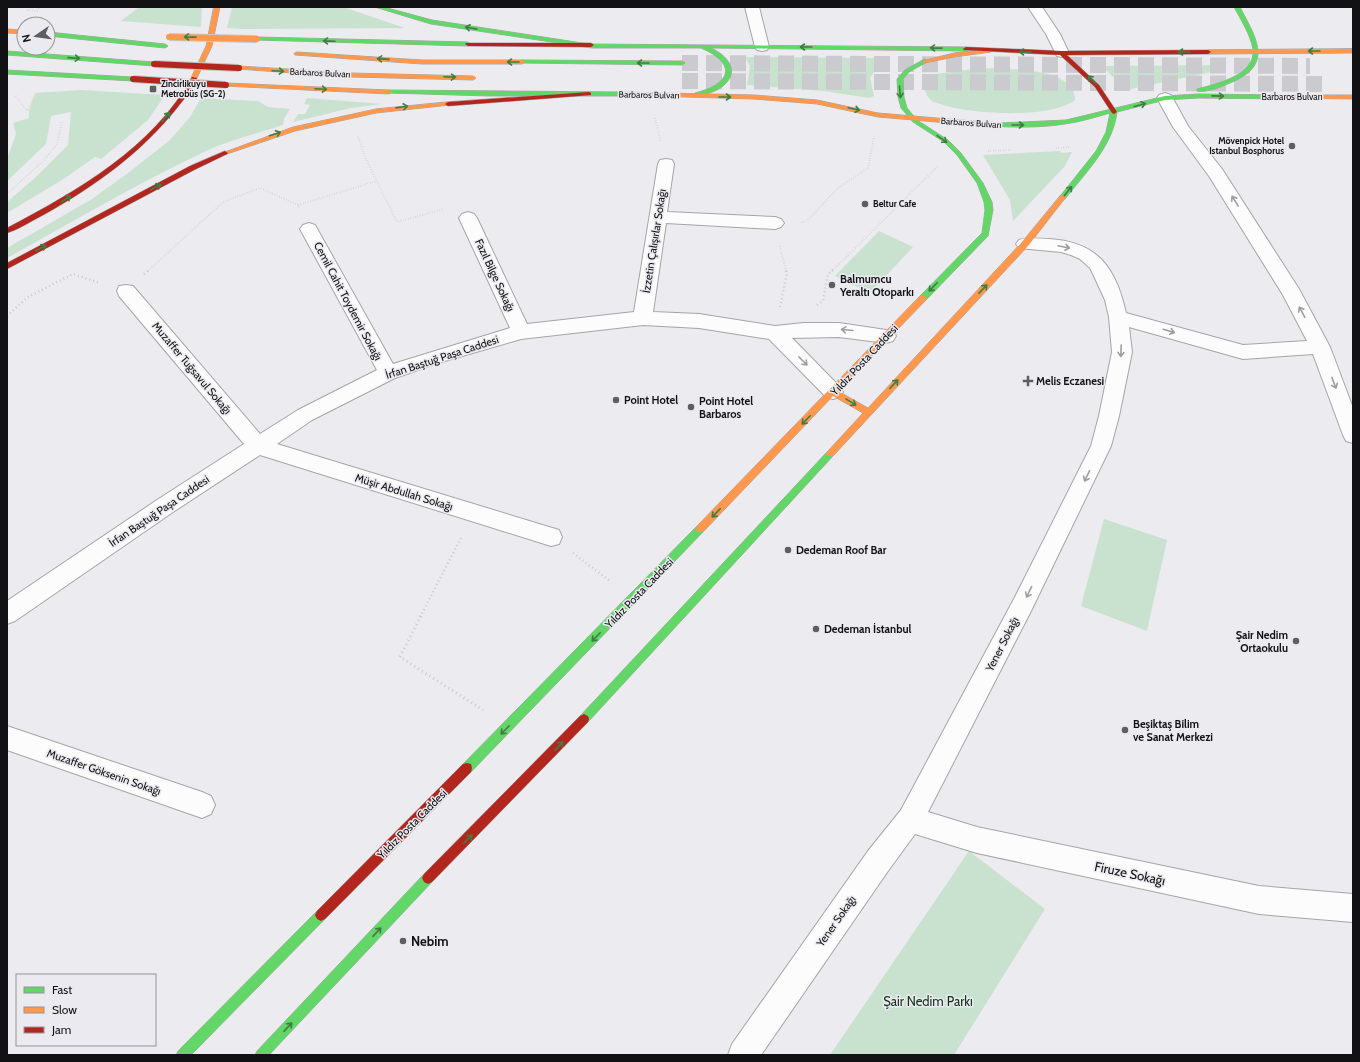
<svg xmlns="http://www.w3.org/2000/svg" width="1360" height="1062" font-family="Cabin,sans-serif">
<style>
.green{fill:#c9e2d0}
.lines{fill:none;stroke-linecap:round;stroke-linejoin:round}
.primary-tunnel{stroke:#cbcace;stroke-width:16;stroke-dasharray:16 8;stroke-linecap:butt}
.street-casing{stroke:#a5a5a7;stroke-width:2}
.fast-casing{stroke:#a5a5a7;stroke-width:1}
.slow-casing{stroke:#a5a5a7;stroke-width:1}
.jam-casing{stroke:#a5a5a7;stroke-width:1}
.path-far2{stroke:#cacacc;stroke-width:2;stroke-dasharray:0.5 2;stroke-linecap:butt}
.path-far1{stroke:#cacacc;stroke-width:2.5;stroke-dasharray:1 3;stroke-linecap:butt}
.path{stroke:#cacacc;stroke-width:3;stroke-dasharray:1 3.5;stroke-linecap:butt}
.street{fill:#fcfcfd;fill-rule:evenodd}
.fast{fill:#63d668;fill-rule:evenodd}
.slow{fill:#ff974d;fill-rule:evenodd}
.jam{fill:#b3261e;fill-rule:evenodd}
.slow-bridge-casing{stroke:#c8c8ca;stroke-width:8;stroke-linecap:butt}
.jam-bridge-casing{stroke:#c8c8ca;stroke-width:8;stroke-linecap:butt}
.slow-bridge{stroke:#ff974d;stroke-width:6}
.jam-bridge{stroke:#b3261e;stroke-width:6}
.oneway{stroke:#3f7e42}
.oneway2{stroke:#9e9ea0}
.poi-dot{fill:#5e5e61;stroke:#ebeaf0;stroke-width:1.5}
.labels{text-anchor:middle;stroke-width:3;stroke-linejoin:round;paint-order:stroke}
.far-street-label{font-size:9px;fill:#121214;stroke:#ebeaf0}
.far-poi-label{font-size:9px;font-weight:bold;fill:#121214;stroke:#ebeaf0;text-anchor:start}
.street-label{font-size:11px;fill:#121214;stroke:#ebeaf0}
.poi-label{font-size:11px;font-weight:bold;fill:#121214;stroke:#ebeaf0;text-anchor:start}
.near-street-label{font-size:13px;fill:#121214;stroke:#ebeaf0}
.near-poi-label{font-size:13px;font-weight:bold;fill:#121214;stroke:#ebeaf0;text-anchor:start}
.near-park-label{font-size:13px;fill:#11311a;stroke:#ebeaf0}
</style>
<rect width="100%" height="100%" fill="#ecebef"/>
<g class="green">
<path d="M139,7H202L201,27L121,21Z"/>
<path d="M232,7H343L405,28L241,29L227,28Z"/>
<path d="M745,57L886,58L876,69L870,78L874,96L869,98L823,91L747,85L750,66Z"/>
<path d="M1218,65L1221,70L1126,90L1102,66Z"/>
<path d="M981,68C1004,69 1076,66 1075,100C1050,119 976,114 946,106C942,104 935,103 932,101C925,95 923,87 925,79L936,74Z"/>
<path d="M81,90L165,95L148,120L101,159L95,157L62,180L7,213V202L36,177L68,145L71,112L51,116L46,144L7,181V159L16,134L13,123L29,118V111L35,93Z"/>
<path d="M201,98L258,101L268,107L290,109L284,119L283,125C255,134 226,141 200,154C134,185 71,223 7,258V248L92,199L128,173L170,140L190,117Z"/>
<path d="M307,98L382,104L351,108L293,122L298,114H305L310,105L304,104Z"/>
<path d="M1060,151L1061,153L1072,152L1065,166L1013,221L1010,200L983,155Z"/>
<path d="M879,231L913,247L870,293L835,276Z"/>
<path d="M1104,519L1167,540L1147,631L1081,606Z"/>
<path d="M969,851L1045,909L954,1055H830Z"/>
</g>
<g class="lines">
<g class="primary-tunnel">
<path d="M682,63L1310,66"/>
<path d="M682,81L1329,84"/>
</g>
<g class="street-casing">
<g id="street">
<path d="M745,7H759L769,47L767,50L762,51L757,50L755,47Z"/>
<path d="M1028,7H1042L1060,34L1069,53L1067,56L1062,57L1057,56L1046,34Z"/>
<path d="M1165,93L1171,95L1188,126L1222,169L1299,289L1330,347L1353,408V443L1346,441L1343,435L1313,354L1243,359L1129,327L1132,352L1119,416L1111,446L1031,611L928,812L977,827L1259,886L1353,894V922L1259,914L977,853L915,834L888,871L761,1055H728L732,1044L868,851L901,810L1015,597L1091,446L1099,416L1112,352L1109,317L1105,300L1094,276L1090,268L1080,259L1071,255L1061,252L1019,248L1016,244L1019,240C1029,237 1039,239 1049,239C1098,242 1116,268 1126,313L1243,345L1307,341L1283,295L1209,176L1173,127L1157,98L1159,95Z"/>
<path d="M666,159L672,160L674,164L667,212L775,217L781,219L784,223L781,227L775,229L666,223L653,312L699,314L775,326L804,323H839L893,331L896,336L893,341L886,343L839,337L792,338L840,387L843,392L840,397L833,399L826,397L769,339L699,328L643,325L521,339L438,363L395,378L312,420L277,444L559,530L562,537L559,544L551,546L260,455L173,512L15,621L7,624V601L157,500L244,444L119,296L117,291L119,286L126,285L133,286L260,434L298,410L377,370L300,229L303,225L309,223L315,225L393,364L510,328L459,218L462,214L468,212L474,214L477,218L527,324L634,312L658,164L660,160Z"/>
<path d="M7,726L202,792L211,796L215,805L211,814L202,818L7,750Z"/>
</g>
</g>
<g class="fast-casing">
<g id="fast">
<path d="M375,7H384L432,20L589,44L966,47L969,49L966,51L711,48C727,55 741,71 723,86C716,92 706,94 697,96L695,95V93C731,84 738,64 701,48H592L431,24Z"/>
<path d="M1234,7H1240C1256,38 1275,65 1230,83C1221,87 1207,93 1197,91V89C1215,84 1256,76 1253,49C1250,34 1241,20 1234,7Z"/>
<path d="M48,32L165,44L168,46L165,48L48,36Z"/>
<path d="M257,37L468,42L471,44L468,46L255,40V38Z"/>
<path d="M7,51L154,62L157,64L154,66L7,55Z"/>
<path d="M925,59L928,61L927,62L909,72L903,79L904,97L907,108L917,120L948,140L961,153L983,183L992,202L993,210L988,236L926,300H920V296L982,233L985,210L984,202L977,183L957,155L944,142L913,122L901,108L898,97L897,79L905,70Z"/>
<path d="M522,60L682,61L685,63L682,65L520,63L519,62Z"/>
<path d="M7,70L133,77L136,79L133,81L7,74Z"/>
<path d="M389,90L619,92L622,94L619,96H490L387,93L386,92Z"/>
<path d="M1198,94L1286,95L1289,97L1286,99L1198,98L1165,100L1117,112C1113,146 1086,172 1065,199H1063L1060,197L1061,195L1096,151L1106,132L1110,113C1096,117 1080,122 1065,124C1027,130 987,126 948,123L945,121L948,119L1000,123L1066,120L1165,96Z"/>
<path d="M830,451L834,454L833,456L588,722L584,724L580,722L579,719L580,716L827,452Z"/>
<path d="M700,525L703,526L704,529L703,532L471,772L467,773L463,772L462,768L463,764L697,526Z"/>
<path d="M428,872L432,874L434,878L432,882L269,1055H255L257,1051L424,874Z"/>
<path d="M321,909L325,911L327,915L325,919L191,1055H176L178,1051L317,911Z"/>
</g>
</g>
<g class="slow-casing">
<g id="slow">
<path d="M214,7H220L212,46L197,78L192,79L191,78L206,46Z"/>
<path d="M7,29L24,30V34L7,33Z"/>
<path d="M989,49L991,50V52L954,57L925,63L922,61L954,53Z"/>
<path d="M1353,49V53L1208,54L1205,52L1208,50Z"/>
<path d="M297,52L422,60H522L525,62L522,64H422L295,55L294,54Z"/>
<path d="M239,66L351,73L473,76L476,78L473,80L351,77L237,69L236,68Z"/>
<path d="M226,83L389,90L392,92L389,94L224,86V84Z"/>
<path d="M619,92L754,95L817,100L878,113L948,119L951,121L948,123L878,117L817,104L754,99L617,95V93Z"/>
<path d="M1286,95H1353V99L1284,98L1283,97Z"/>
<path d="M448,102L450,103V105L376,113L295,131L227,154H223L222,153L293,127L376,109Z"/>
<path d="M1061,195H1063L1066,197L1028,246L833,456H827L826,454L827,452L863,413L833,396L703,532H697L696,529L697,526L920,296H926V300L838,391L868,408L1022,242Z"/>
</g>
</g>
<g class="jam-casing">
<g id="jam">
<path d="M466,43H591L594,45L591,47L468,46L465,44Z"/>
<path d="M966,47L1062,51L1208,50L1211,52L1208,54L1067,55L1099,85L1117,112L1114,114L1112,113L1095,87L1060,55L964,50L963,49Z"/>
<path d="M192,77L197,78C193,89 184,99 177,108C141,153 95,186 45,214C33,220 20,229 7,233V228C77,191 153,148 192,77Z"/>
<path d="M589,92L591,93V95L448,106L445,104L448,102Z"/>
<path d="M225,151L228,153L227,154L194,170L7,269V263L190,166Z"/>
<path d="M584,714L588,716L589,719L588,722L432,882L428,884L424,882L422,878L424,874L580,716Z"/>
<path d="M467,763L471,764L472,768L471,772L325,919L321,921L317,919L315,915L317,911L463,764Z"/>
</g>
</g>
<g class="path-far2">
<path d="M27,10L37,11L40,7"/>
<path d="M16,96L27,111L34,97"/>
<path d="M655,118L661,142"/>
<path d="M358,137L366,159L397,222L444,209"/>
<path d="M1056,148L1071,147"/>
<path d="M988,151L1011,150"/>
<path d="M7,194L44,160L57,144L62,121"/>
<path d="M299,207L298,205L377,181"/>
<path d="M801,222H806L838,188L868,168L874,136"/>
<path d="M780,246L786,271"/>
<path d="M148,271L223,202L260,188L298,205"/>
<path d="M832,271L937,167"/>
</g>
<g class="path-far1">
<path d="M144,274L149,270"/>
<path d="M817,305L823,301L828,274L833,270"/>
<path d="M780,307L787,273L786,270"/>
<path d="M7,316L28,297L73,274L100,283"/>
<path d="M573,553L610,581"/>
<path d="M420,617L462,536"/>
</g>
<path class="path" d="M421,616L400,657L483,710"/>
<use href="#street" class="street"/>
<use href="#fast" class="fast"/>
<use href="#slow" class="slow"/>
<use href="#jam" class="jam"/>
<g class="slow-bridge-casing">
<path id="slow-bridge" d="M169,37L257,39"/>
</g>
<g class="jam-bridge-casing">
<g id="jam-bridge">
<path d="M154,64L239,68"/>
<path d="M133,79L226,85"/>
</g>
</g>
<use href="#slow-bridge" class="slow-bridge"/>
<use href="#jam-bridge" class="jam-bridge"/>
</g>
<defs><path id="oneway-shaft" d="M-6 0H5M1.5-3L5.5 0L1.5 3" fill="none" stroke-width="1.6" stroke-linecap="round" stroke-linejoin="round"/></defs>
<g class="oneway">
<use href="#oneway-shaft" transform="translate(471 28) rotate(-169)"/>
<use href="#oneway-shaft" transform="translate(190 37) rotate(-179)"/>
<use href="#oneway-shaft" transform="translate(329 41) rotate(-178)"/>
<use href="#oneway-shaft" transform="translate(806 47) rotate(-180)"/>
<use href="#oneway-shaft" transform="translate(936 48) rotate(-179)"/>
<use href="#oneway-shaft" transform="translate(1314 51) rotate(180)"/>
<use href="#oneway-shaft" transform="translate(1025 52) rotate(-179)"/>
<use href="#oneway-shaft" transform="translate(1184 52) rotate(180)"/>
<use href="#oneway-shaft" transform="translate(74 58) rotate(4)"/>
<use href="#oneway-shaft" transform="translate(383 59) rotate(-176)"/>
<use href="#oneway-shaft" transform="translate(513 62) rotate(-180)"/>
<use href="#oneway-shaft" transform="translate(643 63) rotate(-180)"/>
<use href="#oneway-shaft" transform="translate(278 71) rotate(3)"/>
<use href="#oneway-shaft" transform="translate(450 77) rotate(2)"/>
<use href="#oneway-shaft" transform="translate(1092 80) rotate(-134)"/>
<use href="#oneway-shaft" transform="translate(321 89) rotate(3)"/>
<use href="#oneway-shaft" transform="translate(900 92) rotate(85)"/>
<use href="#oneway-shaft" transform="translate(1218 96) rotate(1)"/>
<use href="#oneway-shaft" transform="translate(725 97)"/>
<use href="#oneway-shaft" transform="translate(1140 105) rotate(-15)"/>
<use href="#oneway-shaft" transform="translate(402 107) rotate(-8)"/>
<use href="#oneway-shaft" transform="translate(854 109) rotate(12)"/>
<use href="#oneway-shaft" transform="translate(166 117) rotate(-49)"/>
<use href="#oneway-shaft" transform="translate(1018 125)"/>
<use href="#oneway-shaft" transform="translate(275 134) rotate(-18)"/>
<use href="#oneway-shaft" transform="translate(942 139) rotate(35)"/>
<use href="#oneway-shaft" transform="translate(156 187) rotate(-27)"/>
<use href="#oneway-shaft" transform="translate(1068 191) rotate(-51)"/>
<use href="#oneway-shaft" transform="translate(66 199) rotate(-33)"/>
<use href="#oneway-shaft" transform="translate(41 248) rotate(-28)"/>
<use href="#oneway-shaft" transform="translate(933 287) rotate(134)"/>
<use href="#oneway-shaft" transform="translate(983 289) rotate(-47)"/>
<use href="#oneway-shaft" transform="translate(894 384) rotate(-47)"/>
<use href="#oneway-shaft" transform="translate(851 402) rotate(31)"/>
<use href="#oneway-shaft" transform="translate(806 420) rotate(134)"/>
<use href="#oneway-shaft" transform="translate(716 513) rotate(134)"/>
<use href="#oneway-shaft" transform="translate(596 637) rotate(134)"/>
<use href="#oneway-shaft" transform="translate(505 730) rotate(135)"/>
<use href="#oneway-shaft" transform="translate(559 746) rotate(-47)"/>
<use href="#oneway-shaft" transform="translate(468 839) rotate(-45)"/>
<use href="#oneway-shaft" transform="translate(377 932) rotate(-47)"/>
<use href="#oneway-shaft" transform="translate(288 1027) rotate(-47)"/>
</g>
<g class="oneway2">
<use href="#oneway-shaft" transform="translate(1235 201) rotate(-122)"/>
<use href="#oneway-shaft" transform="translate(1064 247) rotate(12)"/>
<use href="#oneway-shaft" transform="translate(1302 312) rotate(-118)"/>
<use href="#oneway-shaft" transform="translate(847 330) rotate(-175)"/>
<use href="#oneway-shaft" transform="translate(1169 331) rotate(16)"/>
<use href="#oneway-shaft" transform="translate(1121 351) rotate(92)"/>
<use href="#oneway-shaft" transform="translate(803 361) rotate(45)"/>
<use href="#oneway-shaft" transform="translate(1334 383) rotate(69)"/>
<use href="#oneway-shaft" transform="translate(1087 476) rotate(116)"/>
<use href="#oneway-shaft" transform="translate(1029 592) rotate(116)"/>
</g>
<g class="poi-dot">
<rect x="149" y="85" width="8" height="8" rx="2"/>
<circle cx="1292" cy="146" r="4"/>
<circle cx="865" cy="204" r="4"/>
<circle cx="832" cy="285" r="4"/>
<path d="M1026 375h4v4h4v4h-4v4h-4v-4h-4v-4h4z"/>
<circle cx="616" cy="400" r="4"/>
<circle cx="691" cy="407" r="4"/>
<circle cx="788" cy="550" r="4"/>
<circle cx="816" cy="629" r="4"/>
<circle cx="1296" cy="641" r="4"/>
<circle cx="1125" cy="730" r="4"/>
<circle cx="403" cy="941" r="4"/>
</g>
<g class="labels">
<g class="far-street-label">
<text transform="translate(320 73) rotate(3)" y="3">Barbaros Bulvarı</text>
<text transform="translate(649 95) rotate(1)" y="3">Barbaros Bulvarı</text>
<text x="1292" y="100">Barbaros Bulvarı</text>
<text transform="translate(971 123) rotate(4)" y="3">Barbaros Bulvarı</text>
</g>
<g class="far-poi-label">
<text x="161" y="87">Zincirlikuyu<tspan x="161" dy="10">Metrobüs (SG-2)</tspan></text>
<text x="1284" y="144" text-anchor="end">Mövenpick Hotel<tspan x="1284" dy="10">Istanbul Bosphorus</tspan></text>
<text x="873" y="207">Beltur Cafe</text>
</g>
<g class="street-label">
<text transform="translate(654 241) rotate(-81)" y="4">İzzetin Çalışırlar Sokağı</text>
<text transform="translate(495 275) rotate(65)" y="4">Fazıl Bilge Sokağı</text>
<text transform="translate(348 301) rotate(62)" y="4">Cemil Cahit Toydemir Sokağı</text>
<text transform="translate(442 357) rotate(-18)" y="4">İrfan Baştuğ Paşa Caddesi</text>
<text transform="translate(864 360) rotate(-47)" y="4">Yıldız Posta Caddesi</text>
<text transform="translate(192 368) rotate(50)" y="4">Muzaffer Tuğsavul Sokağı</text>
<text transform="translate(404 492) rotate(17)" y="4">Müşir Abdullah Sokağı</text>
<text transform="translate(159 511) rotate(-34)" y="4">İrfan Baştuğ Paşa Caddesi</text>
<text transform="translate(639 593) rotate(-46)" y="4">Yıldız Posta Caddesi</text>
<text transform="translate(1002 644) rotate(-63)" y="4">Yener Sokağı</text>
<text transform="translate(104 772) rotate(19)" y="4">Muzaffer Göksenin Sokağı</text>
<text transform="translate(412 824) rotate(-45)" y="4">Yıldız Posta Caddesi</text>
<text transform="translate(836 921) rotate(-55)" y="4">Yener Sokağı</text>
</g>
<g class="poi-label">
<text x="840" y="283">Balmumcu<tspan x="840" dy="13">Yeraltı Otoparkı</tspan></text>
<text x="1036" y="385">Melis Eczanesi</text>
<text x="624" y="404">Point Hotel</text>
<text x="699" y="405">Point Hotel<tspan x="699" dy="13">Barbaros</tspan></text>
<text x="796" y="554">Dedeman Roof Bar</text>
<text x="824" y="633">Dedeman İstanbul</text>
<text x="1288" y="639" text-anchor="end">Şair Nedim<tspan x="1288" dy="13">Ortaokulu</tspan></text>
<text x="1133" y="728">Beşiktaş Bilim<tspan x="1133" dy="13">ve Sanat Merkezi</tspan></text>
</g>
<g class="near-street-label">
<text transform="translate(1130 873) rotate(12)" y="5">Firuze Sokağı</text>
</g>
<g class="near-poi-label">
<text x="411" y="946">Nebim</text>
</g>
<g class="near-park-label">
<text x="928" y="1006">Şair Nedim Parkı</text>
</g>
</g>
<rect width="1360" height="1062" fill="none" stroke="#121214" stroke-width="16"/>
<rect x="16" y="974" width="140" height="72" fill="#ebeaf0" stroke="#949498"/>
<rect x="24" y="987" width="20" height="6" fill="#63d668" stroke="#949498"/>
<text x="52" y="994" font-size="12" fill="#121214">Fast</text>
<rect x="24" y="1007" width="20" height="6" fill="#ff974d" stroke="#949498"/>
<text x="52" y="1014" font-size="12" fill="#121214">Slow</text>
<rect x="24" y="1027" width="20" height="6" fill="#b3261e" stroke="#949498"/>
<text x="52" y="1034" font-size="12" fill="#121214">Jam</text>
<g transform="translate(36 36) rotate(257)"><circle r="19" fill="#ebeaf0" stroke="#949498"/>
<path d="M0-3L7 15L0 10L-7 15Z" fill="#5e5e61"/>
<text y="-6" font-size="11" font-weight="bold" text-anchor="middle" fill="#121214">N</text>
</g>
</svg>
